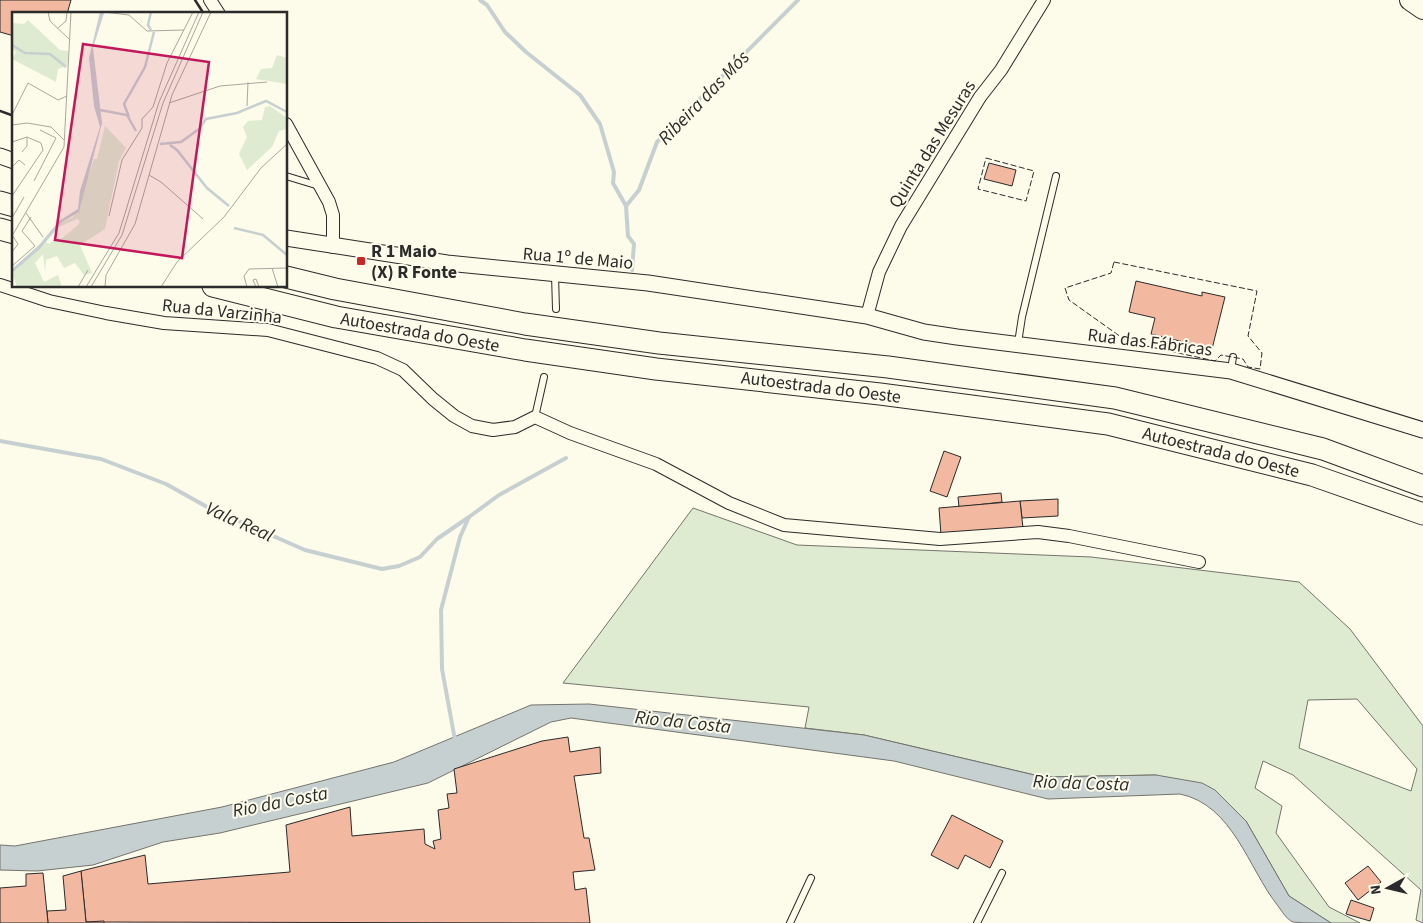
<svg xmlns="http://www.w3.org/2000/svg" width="1423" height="923" font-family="'Source Sans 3',sans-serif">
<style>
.green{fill:#deebd1;stroke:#74746e;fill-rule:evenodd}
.water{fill:#c7d0d0;stroke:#74746e}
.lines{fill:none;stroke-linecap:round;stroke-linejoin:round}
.stream{stroke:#c7d0d0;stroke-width:4}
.building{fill:#f2b8a0;stroke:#2b2b2b}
.service-casing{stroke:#2b2b2b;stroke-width:8}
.minor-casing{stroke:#2b2b2b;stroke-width:14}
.tertiary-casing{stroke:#2b2b2b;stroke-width:17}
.trunk-casing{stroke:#2b2b2b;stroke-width:22}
.motorway-casing{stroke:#2b2b2b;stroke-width:23}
.service{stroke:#fdfbea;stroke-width:6}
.minor{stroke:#fdfbea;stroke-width:12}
.tertiary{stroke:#fdfbea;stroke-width:15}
.trunk{stroke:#fdfbea;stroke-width:20}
.motorway{stroke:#fdfbea;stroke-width:21}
.fence{stroke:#2b2b2b;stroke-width:1;stroke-dasharray:6 2.5;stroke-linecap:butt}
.wall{stroke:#2b2b2b;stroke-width:2.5}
.poi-dot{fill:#c62828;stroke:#fdfbea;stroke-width:2}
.labels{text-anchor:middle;stroke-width:4;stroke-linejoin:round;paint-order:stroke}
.street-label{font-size:18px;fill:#2b2b2b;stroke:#fdfbea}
.poi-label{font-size:18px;font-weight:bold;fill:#2b2b2b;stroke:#fdfbea;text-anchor:start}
.water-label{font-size:19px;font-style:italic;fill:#2b2b2b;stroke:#fdfbea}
.inset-river{fill:none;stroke:#c7d0d0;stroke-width:2.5}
.inset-road{fill:none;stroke:#a9a89e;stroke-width:1}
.view{fill:#c2185b;fill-opacity:0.15;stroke:#c2185b;stroke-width:2.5}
.inset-edge{fill:none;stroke:#2b2b2b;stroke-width:2.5}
</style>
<rect width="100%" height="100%" fill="#fdfbea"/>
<path class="green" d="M693,508L797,545L1091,557L1299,582L1350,629L1423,726V923L1416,920L1421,890L1293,775L1263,761L1255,788L1282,806L1276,833L1329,907L1360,923H1331L1289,896L1246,821L1156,775L1043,777L864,735L805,728L809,707L563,683ZM1357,699L1417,769L1411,791L1299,748L1308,700Z"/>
<path class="water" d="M589,704L864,735L1043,777L1156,775L1202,783L1215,790L1246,821L1289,896L1331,923C1321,923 1303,923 1293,922C1286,919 1282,911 1278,906C1248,868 1233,805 1180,794L1048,799L894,761L571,718L551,722L428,783L220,833L163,842L93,865L37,871L0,870V845L15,846L222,807L394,762L531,705Z"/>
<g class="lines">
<g class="stream">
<path d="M480,0L487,5L505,32L526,52L580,95L600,124L614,172L613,183L626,206L628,236L634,244L632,270"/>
<path d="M626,206L639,190L657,142L798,0"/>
<path d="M0,441L101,459L166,484L209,508L305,550L382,569L399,566L420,557L437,539L469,517"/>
<path d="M455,740L442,669L441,610L460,537L469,517L499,495L566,458"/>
</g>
</g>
<g class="building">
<path d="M0,0H71L67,14H14V36L0,32Z"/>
<path d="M989,163L1016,170L1012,186L984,179Z"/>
<path d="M1136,281L1202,296V292L1225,297L1212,349L1151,334L1155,318L1129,312Z"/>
<path d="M944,451L961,457L947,497L930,491Z"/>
<path d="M1001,493L1002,502L959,507L958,497Z"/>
<path d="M1058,499V516L1022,518L1020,501Z"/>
<path d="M1020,501L1023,528L941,535L939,508Z"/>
<path d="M568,737L570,752L600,747L601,773L574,776L584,838H589L595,870L573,872L575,890L586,888L590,923L86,922L81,871L145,855L148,884L290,872L286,825L350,807L352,836L424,829L425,844L435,849L433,841L441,839L438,810L449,808L447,794L457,793L454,769L542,741Z"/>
<path d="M952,815L1003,841L990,868L965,855L958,869L931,855Z"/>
<path d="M1368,866L1381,882L1358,900L1345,883Z"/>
<path d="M81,871L86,922L104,921V923H48L47,911L66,910L63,876Z"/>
<path d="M43,873L48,923H0V888L26,886V874Z"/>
<path d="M1351,900L1374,908L1370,921L1346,914Z"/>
</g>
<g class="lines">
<g class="service-casing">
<g id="service">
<path d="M286,176L319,186"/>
<path d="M555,275L556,309"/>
<path d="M1018,343L1022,317L1056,176"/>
<path d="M1231,370L1233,357"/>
<path d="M535,417L544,377"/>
<path d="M790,923L811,878"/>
<path d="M977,923L1002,873"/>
</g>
</g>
<g class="minor-casing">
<g id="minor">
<path d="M210,0L219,14"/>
<path d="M286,124L329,202L333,215V247"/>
<path d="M0,285L49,301L106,313L164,323L268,330L377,358L403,370L433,399L454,416L472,426L493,430L515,427L535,417L570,433L656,464L729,503L784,525L940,539L1038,532L1069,536L1199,562"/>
<path d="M867,316L879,272L901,226L980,97L1001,70L1044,0"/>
</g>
</g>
<g class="tertiary-casing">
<g id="tertiary">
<path d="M0,156L14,161"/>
<path d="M286,238L447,263L648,283L867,316L924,332L957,337L1231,371L1423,430"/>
</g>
</g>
<g class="trunk-casing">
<path id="trunk" d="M1410,0L1423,9"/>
</g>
<g class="motorway-casing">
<g id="motorway">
<path d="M0,202L14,206"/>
<path d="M0,229L14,233"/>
<path d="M286,277L335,289L525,324L659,343L888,367L1115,398L1323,449L1423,486"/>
<path d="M213,286L336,317L525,350L656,369L880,394L1108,424L1312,475L1423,514"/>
</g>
</g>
<use href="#service" class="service"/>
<use href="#minor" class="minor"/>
<use href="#tertiary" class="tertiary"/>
<use href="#trunk" class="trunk"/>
<use href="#motorway" class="motorway"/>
<g class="fence">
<path d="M986,158L1034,171L1026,201L978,189Z"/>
<path d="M1114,262L1257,291L1248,336L1262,353L1260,369L1248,367L1243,359L1221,355L1215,361L1128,342L1069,300L1065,288L1111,273Z"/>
</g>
<g class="wall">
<path d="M195,0L204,14"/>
<path d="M0,111L14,116"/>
</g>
</g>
<rect class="poi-dot" x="356" y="256" width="10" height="10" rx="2.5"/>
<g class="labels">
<g class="street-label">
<text transform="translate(932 144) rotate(-58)" y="6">Quinta das Mesuras</text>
<text transform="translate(578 258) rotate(5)" y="6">Rua 1º de Maio</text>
<text transform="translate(222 311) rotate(6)" y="6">Rua da Varzinha</text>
<text transform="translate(420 332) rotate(10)" y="6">Autoestrada do Oeste</text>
<text transform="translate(1150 342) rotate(7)" y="6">Rua das Fábricas</text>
<text transform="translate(821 387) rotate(7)" y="6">Autoestrada do Oeste</text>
<text transform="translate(1221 452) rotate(14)" y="6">Autoestrada do Oeste</text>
</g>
<g class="poi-label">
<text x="371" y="257">R 1 Maio<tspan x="371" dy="21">(X) R Fonte</tspan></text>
</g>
<g class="water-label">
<text transform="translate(703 97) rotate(-46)" y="7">Ribeira das Mós</text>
<text transform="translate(240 521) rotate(24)" y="7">Vala Real</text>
<text transform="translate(683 721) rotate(6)" y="7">Rio da Costa</text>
<text transform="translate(1081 782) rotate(2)" y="7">Rio da Costa</text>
<text transform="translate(280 801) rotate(-11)" y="7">Rio da Costa</text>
</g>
</g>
<g transform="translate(12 12)">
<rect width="275" height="275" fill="#fdfbea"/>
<path d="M16,8L48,38L57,39L55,54L46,57L44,70L0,47L4,40L0,37V11L12,12ZM265,43L275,46V72L244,67L249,57L260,56ZM258,94L275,106V117L267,119L260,135L235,158L227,142L235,125L231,115L236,109L250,108L253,95ZM93,114L114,136L107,149L93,217L68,233L80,261L72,263L63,251L52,256L45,244L34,248L33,260L31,242L23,251L32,270L46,263L50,275H5L0,261L28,237L50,210L61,205L69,194L71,179L82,147H85ZM65,207L68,209L66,213L48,228L44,227L37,232L34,230L47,215Z" fill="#deebd1" fill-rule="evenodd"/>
<path d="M88,0L92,1L81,36L90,111L67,200L50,210L28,237L0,261V257L27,233L47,209L66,197L68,179L88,115L82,94L77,46Z" fill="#c7d0d0"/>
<path class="inset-river" d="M139,0L136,13L139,18M0,33L13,41L38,42L54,55M88,98L115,103L124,119M117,105L112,92L133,55L142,20M148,132L169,130L187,117L194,107L225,101L254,89L275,100M158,133L165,138L195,176L217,194M222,216L251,223L275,243"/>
<path class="inset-road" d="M36,0L38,9L57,27M92,0L117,3L135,19L172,18M46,16L54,9L55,0M157,91L208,74L255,70M235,94L236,70M1,101L16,71L46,88L55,84M0,113L15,111L39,115L52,128M0,130L15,125M10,140L15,134V125M0,155L7,148L13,153M137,163L149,170L191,207M22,169L44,126L28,118M0,184L31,138L29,131L15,125M14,201L31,225M97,204L110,148L130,116V107L141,95L155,51L181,0M0,206L12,185M0,223L6,232L0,240M0,224L52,135L59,0M0,254L23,234L10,219L19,205M260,256L266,275M66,275L76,258M74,275L107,221L147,90L187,0M79,275L110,223L151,91L191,0M93,275L94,263L123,212L160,83L199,0M149,275L165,250L212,205L249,156L275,132M235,275L232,264L237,257L275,256M244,275L241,268L244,267L247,275"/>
<path class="view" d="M71,32L197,50L170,246L43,228Z"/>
<rect width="275" height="275" class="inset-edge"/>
</g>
<g transform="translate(1388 888) rotate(262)" stroke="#fdfbea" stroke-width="4" paint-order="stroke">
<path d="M0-4L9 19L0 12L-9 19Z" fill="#2b2b2b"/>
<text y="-8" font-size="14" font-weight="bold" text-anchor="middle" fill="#2b2b2b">N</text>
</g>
</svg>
